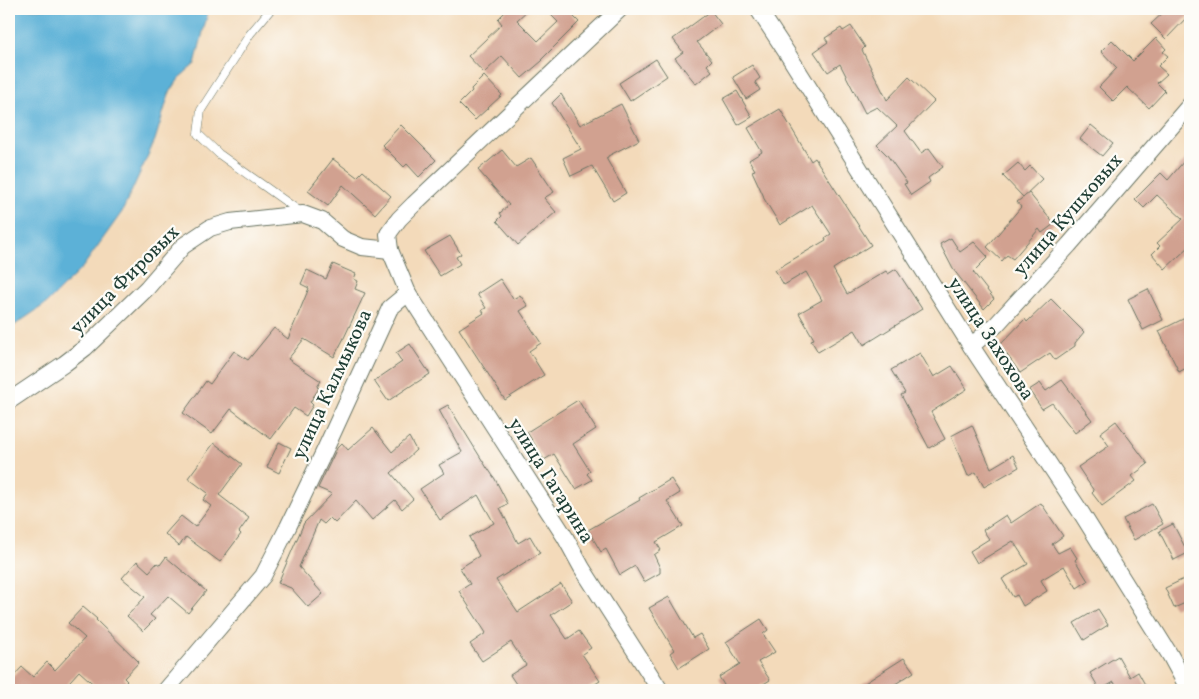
<svg xmlns="http://www.w3.org/2000/svg" width="1199" height="699" font-family="Vollkorn,serif">
<style>
.water{fill:#5bb1d7;stroke:#3d7786}
.building{fill:#d1a190}
.lines{fill:none;stroke-linecap:round;stroke-linejoin:round}
.service-casing{stroke:#697463;stroke-width:9}
.minor-casing{stroke:#697463;stroke-width:18}
.service{stroke:#fff;stroke-width:8}
.minor{stroke:#fff;stroke-width:16}
.labels{text-anchor:middle;stroke-width:4.5;stroke-linejoin:round;paint-order:stroke}
.street-label{font-size:20px;fill:#1f3d34;stroke:#fdfcf7}
</style>
<rect width="100%" height="100%" fill="#fdfcf7"/>
<filter id="ink" filterUnits="userSpaceOnUse"><feTurbulence type="fractalNoise" baseFrequency=".02" numOctaves="2"/><feDisplacementMap in="SourceGraphic" scale="10" xChannelSelector="R" yChannelSelector="G"/><feConvolveMatrix kernelMatrix="1 2 1 2 8 2 1 2 1" color-interpolation-filters="sRGB"/></filter>
<filter id="wash" filterUnits="userSpaceOnUse"><feTurbulence type="fractalNoise" baseFrequency=".0096" numOctaves="4" result="noise"/><feDisplacementMap in="SourceGraphic" scale="20" xChannelSelector="R" yChannelSelector="G"/><feGaussianBlur stdDeviation="1.12" result="paint"/><feColorMatrix in="noise" values="0 0 0 0 0 0 0 0 0 0 0 0 0 0 0 0 0 1.4 0 .05"/><feComposite in="paint" operator="in"/></filter>
<g filter="url(#wash)">
<rect width="100%" height="100%" fill="#f3daba"/>
<path class="water" d="M9,9H207V16L195,64L180,77L169,94L155,140L122,212L82,268L47,303L9,329Z"/>
<g id="blocks">
<g class="building">
<path d="M508,9H529L517,20L538,41L558,22L545,9H566L579,22L541,60L542,61L522,78L502,56L484,73L468,56L502,24L498,19Z"/>
<path d="M1167,9H1190V14L1166,39L1151,24Z"/>
<path d="M711,11L721,24L697,42L712,60L707,65L712,71L696,84L675,58L683,52L673,39Z"/>
<path d="M851,26L865,47L862,50L887,100L909,77L934,101L905,131L921,153L929,148L943,167L928,178L930,182L911,195L904,184L907,183L887,155L877,145L897,126L877,107L865,113L840,64L828,72L814,52L828,42L825,38L841,28L843,31Z"/>
<path d="M1156,38L1166,49L1163,52L1168,56L1158,66L1167,74L1157,83L1165,91L1149,108L1127,87L1113,101L1099,87L1117,68L1101,51L1112,40L1133,61Z"/>
<path d="M656,59L667,76L630,101L619,83Z"/>
<path d="M752,65L760,78L755,82L760,90L746,99L733,77Z"/>
<path d="M484,76L502,95L475,120L459,104L472,91L471,89Z"/>
<path d="M737,91L752,117L738,125L723,99Z"/>
<path d="M561,94L580,125L621,104L639,140L608,156V157L606,158L626,193L613,201L592,166L571,176L563,158L581,149L552,103Z"/>
<path d="M780,109L811,161L815,158L871,245L833,269L847,294L886,271L888,274L896,269L922,309L864,345L855,330L818,352L811,340L814,339L799,313L822,300L806,272L784,285L775,270L826,240L825,238L831,234L812,205L780,225L763,197H764L752,171L755,170L749,160L762,152L748,128Z"/>
<path d="M401,125L436,160L419,177L407,164L404,167L382,145Z"/>
<path d="M1091,125L1113,143L1102,156L1080,139Z"/>
<path d="M502,150L516,167L531,158L554,192L544,198L556,212L518,245L497,221L502,216L500,213L509,205L478,170Z"/>
<path d="M1190,154V246L1165,269L1152,254L1160,246L1157,243L1183,219L1157,195L1144,208L1135,199L1161,173L1168,180Z"/>
<path d="M333,159L357,177L363,171L391,196L375,214L343,185L328,206L308,191Z"/>
<path d="M1018,163L1025,171L1030,166L1042,179L1023,197L1003,176Z"/>
<path d="M1029,193L1054,224L1042,233L1039,229L1013,259L1007,255L1002,261L987,247L1021,207L1017,202Z"/>
<path d="M450,236L461,254L456,257L460,264L440,276L424,251Z"/>
<path d="M951,238L960,252L974,242L988,257L973,272L994,299L984,309L953,269L940,244Z"/>
<path d="M333,264L356,274L354,279L358,281L355,289L365,293L343,340L334,357L304,339L288,359L321,381L317,387L319,388L310,402L313,405L306,416L294,408L271,439L231,409L212,434L183,413L206,381L210,384L234,351L248,360L274,328L288,339L309,288L301,284L307,270L326,279Z"/>
<path d="M500,279L513,299L520,295L528,306L520,311L541,343L529,351L544,375L505,400L459,329L484,313L482,310L486,308L477,294Z"/>
<path d="M1148,289L1163,320L1143,330L1128,299Z"/>
<path d="M1051,299L1084,332L1075,343V346L1055,360L1050,353L1020,373L1000,345L1025,319L1027,322Z"/>
<path d="M1185,318L1190,328V366L1179,372L1159,331Z"/>
<path d="M410,344L430,374L416,383H415L388,401L374,381L402,362L396,353Z"/>
<path d="M920,353L934,377L952,366L967,389L931,412L945,439L929,448L901,395L905,393L891,370Z"/>
<path d="M1062,380L1092,420L1075,433L1052,403L1042,409L1029,390L1040,383L1046,391Z"/>
<path d="M578,400L596,429L573,444L590,471L587,474L592,480L576,489L554,454L544,460L527,432Z"/>
<path d="M448,405L487,468V467L495,479L508,504L500,508L518,543L530,536L540,553L496,580L518,612L561,584L572,601L551,615L567,639L579,631L591,648L582,654L600,681L586,690H520L510,675L526,665L511,642L482,661L470,644L486,633L459,591L470,584L460,568L479,556L469,537L494,523L478,495L440,520L420,489L444,473L439,465L462,452L439,410Z"/>
<path d="M1116,421L1148,464L1132,476L1136,481L1102,506L1092,493L1094,491L1078,467L1109,446L1100,433Z"/>
<path d="M972,425L991,468L1013,455L1019,467L984,487L976,472L968,476L951,436Z"/>
<path d="M373,428L392,452L409,437L416,450L391,473L413,499L402,509L395,500L372,520L356,501L335,523L330,518L324,524L319,520L299,567L323,594L308,607L291,588L278,583L304,523L332,494L318,488L337,448L342,443L348,450Z"/>
<path d="M279,442L291,448L279,473L267,467Z"/>
<path d="M214,443L242,464L219,495L249,518L239,532L241,534L220,562L186,537L179,546L165,534L181,516L195,527L211,506L203,500L208,493L188,478Z"/>
<path d="M671,479L680,493L667,501L683,526L656,542L661,550L654,555L660,568V573L644,582L635,566L620,575L606,549L601,552L588,530L640,500L639,498Z"/>
<path d="M1041,503L1063,536L1052,544L1058,553L1070,547L1077,558L1075,560L1088,581L1077,588L1064,566L1041,580L1047,591L1023,606L1017,595L1013,597L1002,579L1028,564L1013,541L977,563L970,551L989,539L983,530L1006,515L1011,523Z"/>
<path d="M1152,504L1163,524L1134,540L1123,519Z"/>
<path d="M1173,524L1188,553L1174,560L1159,531Z"/>
<path d="M166,557L206,591L188,613L168,596L150,615L155,619L143,631L127,616L145,597L122,578L137,561L149,572L157,563L160,565Z"/>
<path d="M1190,576V601L1174,608L1165,588Z"/>
<path d="M669,597L693,638L700,634L709,649L679,668L670,653L674,650L649,608Z"/>
<path d="M83,607L97,619L96,620L139,662L124,678L127,681L118,690H100L79,671L62,690H9V681L22,667L33,677L47,662L55,670L85,638L68,623Z"/>
<path d="M1098,609L1108,625L1084,640L1074,623Z"/>
<path d="M761,619L768,630L763,634L775,652L758,662L770,680L754,690H727L719,677L740,664L726,642Z"/>
<path d="M1118,656L1130,677L1138,672L1148,690H1108L1116,686L1114,682L1100,690L1090,673Z"/>
<path d="M904,658L914,672L886,690H854Z"/>
</g>
</g>
</g>
<g filter="url(#ink)">
<use href="#blocks" fill-opacity="0" stroke="#697463" stroke-width="1"/>
<g class="lines">
<g class="service-casing">
<path id="service" d="M271,9L250,34L201,110L198,134L219,154L302,213"/>
</g>
<g class="minor-casing">
<g id="minor">
<path d="M620,9L414,204L399,219L388,234L390,250L408,293L565,537L582,568L660,690"/>
<path d="M758,9L787,53L971,346L1082,514L1170,655L1189,690"/>
<path d="M971,346L996,325L1069,245L1190,105"/>
<path d="M9,401L64,364L85,348L147,288L183,246L210,228L230,222L303,214L322,221L343,239L362,247L390,250"/>
<path d="M166,690L263,576L288,527L324,452L390,308L408,293"/>
</g>
</g>
<use href="#service" class="service"/>
<use href="#minor" class="minor"/>
</g>
</g>
<g class="labels">
<g class="street-label">
<text transform="translate(1067 214) rotate(-49)" y="7">улица Кушховых</text>
<text transform="translate(124 279) rotate(-45)" y="7">улица Фировых</text>
<text transform="translate(992 338) rotate(57)" y="7">улица Захохова</text>
<text transform="translate(331 384) rotate(-65)" y="7">улица Калмыкова</text>
<text transform="translate(552 480) rotate(58)" y="7">улица Гагарина</text>
</g>
</g>
<rect width="1199" height="699" fill="none" stroke="#fdfcf7" stroke-width="30"/>
</svg>
